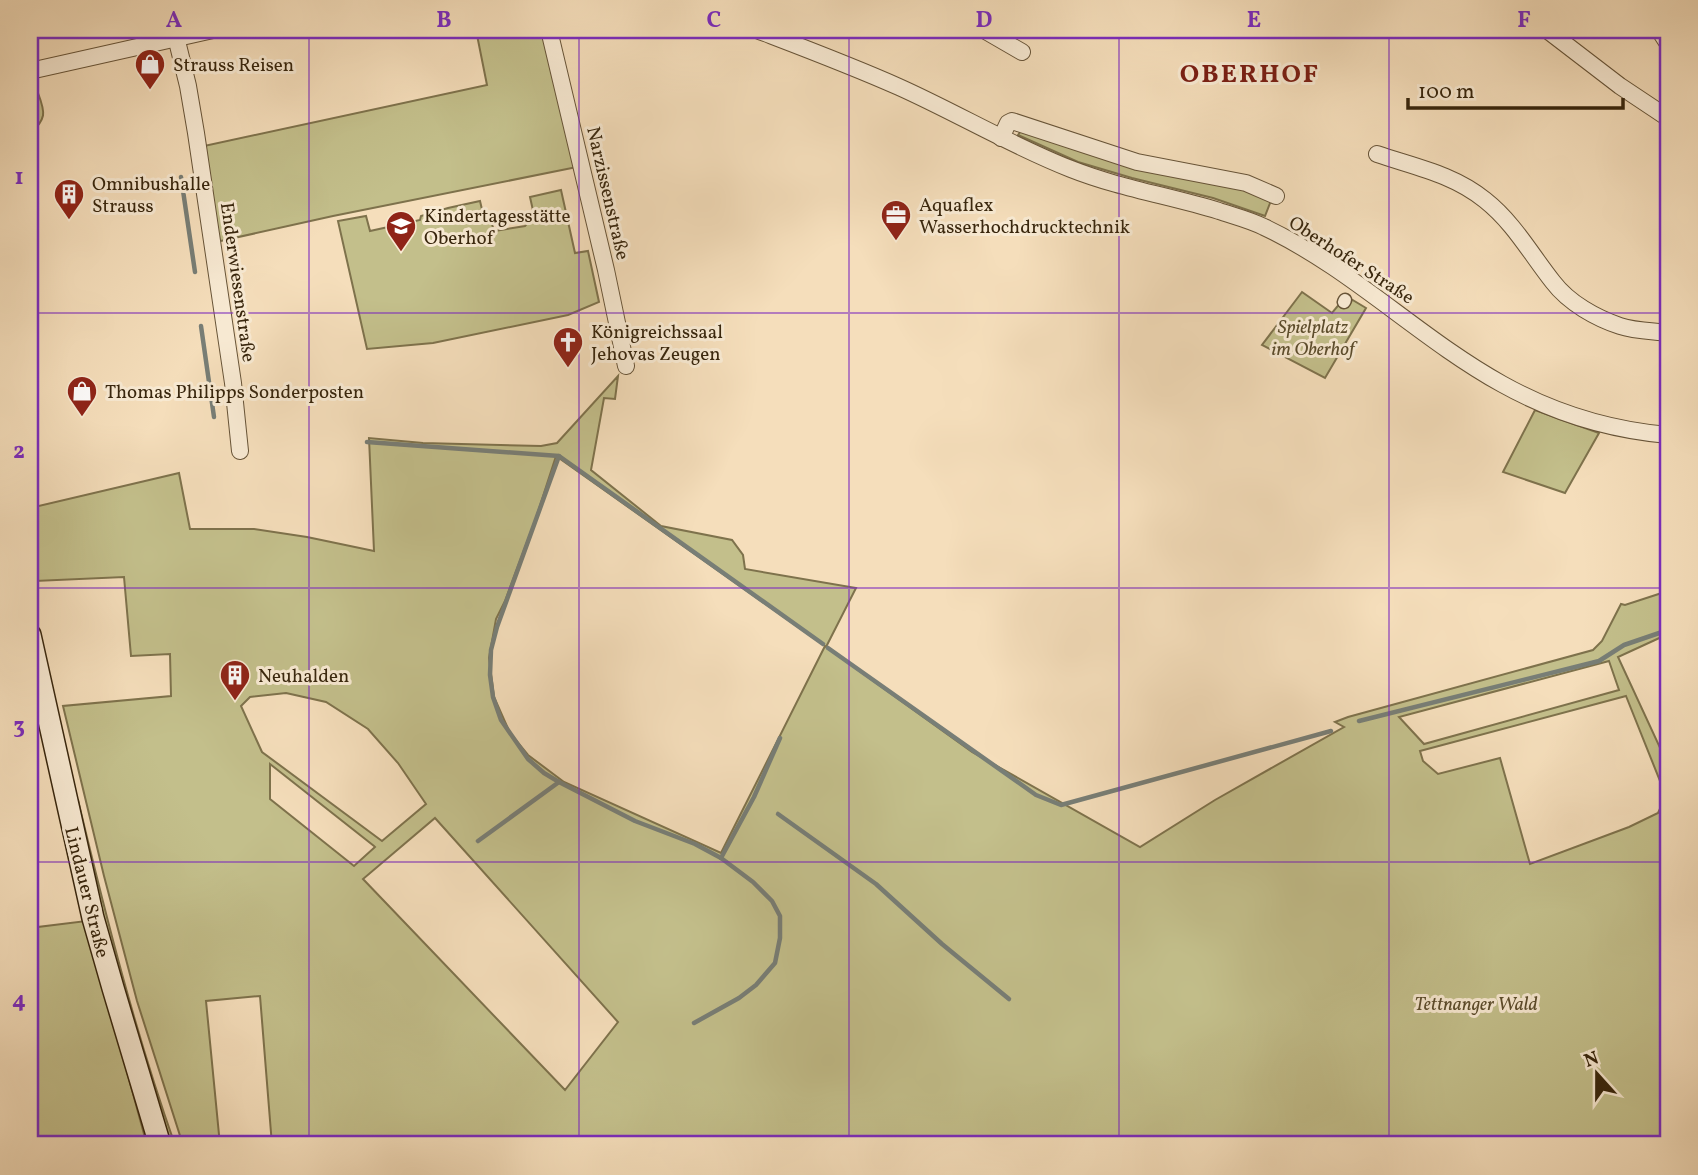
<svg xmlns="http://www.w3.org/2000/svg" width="1698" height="1175" font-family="Vollkorn,serif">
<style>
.green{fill:#c3bf8b;stroke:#7e724c;stroke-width:2;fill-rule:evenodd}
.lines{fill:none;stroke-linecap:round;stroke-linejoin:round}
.stream{stroke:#787e76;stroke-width:4.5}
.pedestrian-casing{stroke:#675438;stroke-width:15}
.minor-casing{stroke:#675438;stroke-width:18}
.secondary-casing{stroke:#38260d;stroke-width:24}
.pedestrian{stroke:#f8ead3;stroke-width:12}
.minor{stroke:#f8ead3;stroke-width:16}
.secondary{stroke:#f8ead3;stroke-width:21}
.grid{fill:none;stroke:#7b2cbf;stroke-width:2;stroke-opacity:0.55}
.labels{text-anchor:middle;stroke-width:6;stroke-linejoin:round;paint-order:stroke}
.poi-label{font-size:19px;fill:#38260d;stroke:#f8ead3;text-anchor:start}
.street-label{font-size:19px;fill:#38260d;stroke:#f8ead3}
.park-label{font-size:19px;font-style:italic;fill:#5b4c2c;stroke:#f8ead3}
.district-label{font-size:26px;font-weight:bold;letter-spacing:2px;fill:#7a1f14;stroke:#f8ead3}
.neatline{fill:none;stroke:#7b2cbf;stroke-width:2.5}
.grid-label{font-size:23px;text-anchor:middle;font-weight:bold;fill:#7b2cbf}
</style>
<rect width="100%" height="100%" fill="#f5debb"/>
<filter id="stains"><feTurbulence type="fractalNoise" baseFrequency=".00286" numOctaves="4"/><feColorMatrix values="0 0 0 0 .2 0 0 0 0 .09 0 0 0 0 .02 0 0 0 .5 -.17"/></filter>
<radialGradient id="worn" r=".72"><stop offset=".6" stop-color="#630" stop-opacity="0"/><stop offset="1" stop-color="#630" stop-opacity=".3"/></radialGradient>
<g class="green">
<path d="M476,30H545L577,167L333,216L216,242L204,146L487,85Z"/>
<path d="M30,89L38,93C46,114 46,118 30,135Z"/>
<path d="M1021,131L1220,180L1272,198L1265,216L1213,198L1132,178L1078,162L1018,135Z"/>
<path d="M561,190L575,253L588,251L599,302L568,315L433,343L367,349L338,221L366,216L370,231L420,220L421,216L448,208L480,201L484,218L490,217L494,231L525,226L534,215L530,197Z"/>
<path d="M1302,292L1332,313L1346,296L1366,308L1325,378L1262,345Z"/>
<path d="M618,376L615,399L604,398L591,470L661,526L732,540L743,555L745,569L856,588L826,647L972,752L1140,847L1215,800L1344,727L1335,722L1348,717L1593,650L1602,641L1621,604L1625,605L1668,591V634L1618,657L1668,765V1145H272L260,996L206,1001L220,1145H183L137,1001L104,876L63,706L171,696L170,654L131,656L124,577L35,581L30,554V508L179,473L190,529H254L307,537L374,551L369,438L423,443L541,446L557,443ZM556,456L825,646L721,853L564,782L528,755L510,733L494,697L489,658L496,619L505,601L536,518ZM1609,661L1619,690L1424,744L1399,717ZM286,693L326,702L368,729L398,763L426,804L382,841L262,752L241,706L250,697ZM1626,696L1666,796L1658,813L1629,827L1530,864L1500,758L1438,774L1423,761L1420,751ZM270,764L374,846L375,847L354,866L270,799ZM435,818L618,1022L565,1090L363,879Z"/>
<path d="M1535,410L1599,433L1565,493L1503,472Z"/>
<path d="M75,800H78C106,917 135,1032 175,1145H171C131,1033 100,916 75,800Z"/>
<path d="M86,921L147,1145H30V928Z"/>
</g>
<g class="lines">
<g class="stream">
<path d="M181,177L195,272"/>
<path d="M201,326L214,417"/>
<path d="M367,442L559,456L823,644"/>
<path d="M559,456L497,627L491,650L490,675L493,697L501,720L528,759L544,773L559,782L635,821L695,844L721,858L753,882L772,901L780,916V938L775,963L756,985L739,998L694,1023"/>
<path d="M828,648L1036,795L1061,805L1331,731"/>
<path d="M1359,721L1599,661L1624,645L1668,630"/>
<path d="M778,814L876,884L942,944L1009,999"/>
<path d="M478,841L559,782"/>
<path d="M721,858L754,797L780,738"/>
</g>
<g class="pedestrian-casing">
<path id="pedestrian" d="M1344,302L1345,300"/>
</g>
<g class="minor-casing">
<g id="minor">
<path d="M549,30L606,270L626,366"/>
<path d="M757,30C804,48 852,66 899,87C957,113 1012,146 1071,169C1119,188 1170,196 1219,211C1234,216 1250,220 1264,227C1351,268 1419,338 1502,384C1554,413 1610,430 1668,435"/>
<path d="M984,30L1022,52"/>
<path d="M1547,30L1620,86L1668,118"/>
<path d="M1659,30L1668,44"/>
<path d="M176,37L188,86L196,133L233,383L240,451"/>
<path d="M30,71L213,30"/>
<path d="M1001,138L1008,123L1012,121L1137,162L1246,183L1276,196"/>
<path d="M1377,154C1415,167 1453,174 1485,200C1514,223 1530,253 1553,282C1569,303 1596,318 1620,326C1635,331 1653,331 1668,333"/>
</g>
</g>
<g class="secondary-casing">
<path id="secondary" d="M30,635L93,918L113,988L160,1145"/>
</g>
<use href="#pedestrian" class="pedestrian"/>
<use href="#minor" class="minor"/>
<use href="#secondary" class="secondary"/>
</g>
<path class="grid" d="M309,30V1145M579,30V1145M849,30V1145M1119,30V1145M1389,30V1145M30,313H1668M30,588H1668M30,862H1668"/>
<defs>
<g id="shop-pin" transform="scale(1.575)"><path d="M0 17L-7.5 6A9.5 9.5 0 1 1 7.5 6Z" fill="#8f2418" stroke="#f8ead3"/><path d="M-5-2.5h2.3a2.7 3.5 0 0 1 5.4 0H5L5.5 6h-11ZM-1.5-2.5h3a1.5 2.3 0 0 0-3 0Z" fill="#fff"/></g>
<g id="building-pin" transform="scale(1.575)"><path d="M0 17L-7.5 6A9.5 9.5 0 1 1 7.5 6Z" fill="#8f2418" stroke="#f8ead3"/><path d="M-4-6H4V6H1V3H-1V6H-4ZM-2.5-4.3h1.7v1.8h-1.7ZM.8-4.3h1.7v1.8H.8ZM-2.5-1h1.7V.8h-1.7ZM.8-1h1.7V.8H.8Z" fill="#fff"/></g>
<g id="office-pin" transform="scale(1.575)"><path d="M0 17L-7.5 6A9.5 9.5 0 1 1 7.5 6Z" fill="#8f2418" stroke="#f8ead3"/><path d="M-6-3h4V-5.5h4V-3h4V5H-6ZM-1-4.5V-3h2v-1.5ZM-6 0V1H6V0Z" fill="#fff"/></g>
<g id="school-pin" transform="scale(1.575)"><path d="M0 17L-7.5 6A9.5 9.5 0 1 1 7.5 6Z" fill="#8f2418" stroke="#f8ead3"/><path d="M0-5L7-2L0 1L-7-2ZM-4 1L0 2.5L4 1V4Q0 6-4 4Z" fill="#fff"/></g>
<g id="church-pin" transform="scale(1.575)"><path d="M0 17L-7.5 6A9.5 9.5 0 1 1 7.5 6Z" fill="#8f2418" stroke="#f8ead3"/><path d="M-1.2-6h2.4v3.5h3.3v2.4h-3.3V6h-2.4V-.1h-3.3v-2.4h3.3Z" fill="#fff"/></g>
</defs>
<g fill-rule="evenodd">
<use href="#shop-pin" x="150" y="64"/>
<use href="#building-pin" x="69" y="194"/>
<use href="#office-pin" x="896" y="215"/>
<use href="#school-pin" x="401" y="226"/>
<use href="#church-pin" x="568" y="342"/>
<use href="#shop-pin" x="82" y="391"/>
<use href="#building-pin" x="235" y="675"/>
</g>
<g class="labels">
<g class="poi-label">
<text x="173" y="71">Strauss Reisen</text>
<text x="92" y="190">Omnibushalle<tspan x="92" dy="22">Strauss</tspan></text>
<text x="919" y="211">Aquaflex<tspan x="919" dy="22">Wasserhochdrucktechnik</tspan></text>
<text x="424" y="222">Kindertagesstätte<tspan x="424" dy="22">Oberhof</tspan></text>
<text x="591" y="338">Königreichssaal<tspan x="591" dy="22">Jehovas Zeugen</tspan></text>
<text x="105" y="398">Thomas Philipps Sonderposten</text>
<text x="258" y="682">Neuhalden</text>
</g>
<g class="street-label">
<text transform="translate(609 193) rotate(77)" y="7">Narzissenstraße</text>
<text transform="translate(1352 259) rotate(33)" y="7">Oberhofer Straße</text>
<text transform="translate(239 282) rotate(82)" y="7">Enderwiesenstraße</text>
<text transform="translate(88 892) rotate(76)" y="7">Lindauer Straße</text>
</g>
<g class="park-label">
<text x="1313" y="333">Spielplatz<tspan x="1313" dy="22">im Oberhof</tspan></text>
<text x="1476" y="1010">Tettnanger Wald</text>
</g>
<g class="district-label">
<text x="1250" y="82">OBERHOF</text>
</g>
</g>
<rect width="1698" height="1175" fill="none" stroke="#f5debb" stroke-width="77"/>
<g transform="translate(1597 1074) rotate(339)" stroke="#f8ead3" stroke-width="5" paint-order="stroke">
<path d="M0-5L12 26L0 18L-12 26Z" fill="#38260d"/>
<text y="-10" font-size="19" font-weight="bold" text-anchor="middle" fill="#38260d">N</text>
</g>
<path d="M1408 98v10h215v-10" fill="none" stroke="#38260d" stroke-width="3.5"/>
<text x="1418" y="98" font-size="21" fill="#38260d" stroke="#f8ead3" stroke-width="5" paint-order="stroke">100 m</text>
<rect x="38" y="38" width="1622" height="1098" class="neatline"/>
<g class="grid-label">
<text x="174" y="27">A</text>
<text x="444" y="27">B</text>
<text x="714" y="27">C</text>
<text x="984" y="27">D</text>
<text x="1254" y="27">E</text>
<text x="1524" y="27">F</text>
<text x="19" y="184">1</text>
<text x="19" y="458">2</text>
<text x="19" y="733">3</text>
<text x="19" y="1007">4</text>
</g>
<rect width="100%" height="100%" filter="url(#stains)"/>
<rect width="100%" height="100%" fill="url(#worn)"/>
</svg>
